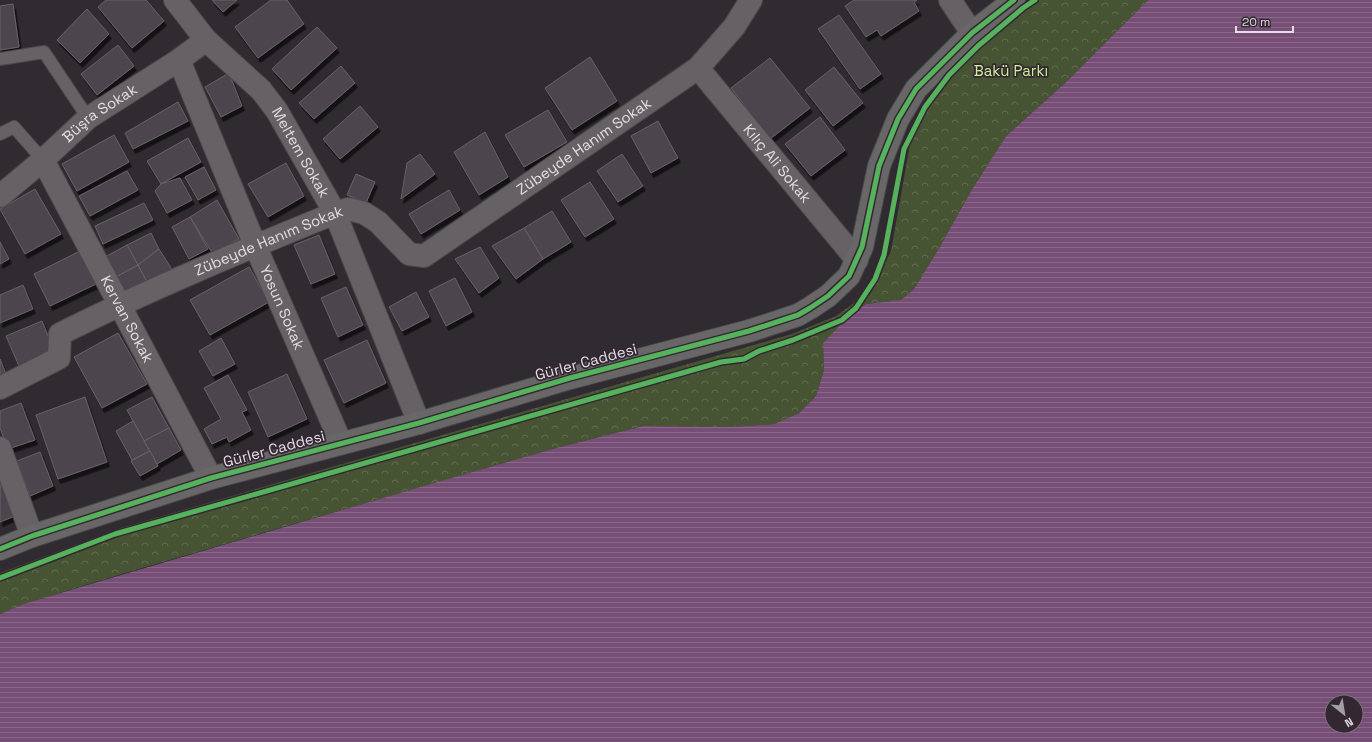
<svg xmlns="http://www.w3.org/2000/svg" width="1372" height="742" font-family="'Space Grotesk',sans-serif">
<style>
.park{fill:url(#park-crowns)}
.water{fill:url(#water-rules);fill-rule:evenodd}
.building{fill:#4e444e;stroke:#676266;filter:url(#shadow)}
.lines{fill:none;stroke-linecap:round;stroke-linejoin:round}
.lane-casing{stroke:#4c484c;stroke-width:14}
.street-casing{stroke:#4c484c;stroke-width:24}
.secondary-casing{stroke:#4c484c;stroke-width:24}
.lane{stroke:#666165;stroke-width:12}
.street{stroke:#666165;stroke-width:22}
.secondary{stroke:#686667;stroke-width:22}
.cycleway-casing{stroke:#332832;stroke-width:8}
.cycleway{stroke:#56b35d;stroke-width:5}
.labels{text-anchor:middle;stroke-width:3.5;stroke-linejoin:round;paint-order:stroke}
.park-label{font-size:15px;fill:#ceef99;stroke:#332832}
.street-label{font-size:15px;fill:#e3dce2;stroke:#332832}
</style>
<defs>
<pattern id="park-crowns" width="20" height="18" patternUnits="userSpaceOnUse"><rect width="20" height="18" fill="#475433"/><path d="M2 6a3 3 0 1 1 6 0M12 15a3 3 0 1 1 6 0" fill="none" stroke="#616c50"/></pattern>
<pattern id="water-rules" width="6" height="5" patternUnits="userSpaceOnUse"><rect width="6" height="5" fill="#764e76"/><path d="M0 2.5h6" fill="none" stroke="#896789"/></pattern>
<filter id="shadow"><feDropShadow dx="2.5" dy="4.5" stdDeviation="0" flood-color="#0009"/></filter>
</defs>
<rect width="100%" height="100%" fill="#302b30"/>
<path class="park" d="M1029,0H1148L1065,83L1006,136L971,191L938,250L914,289L901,300L866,304L823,343L824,370L816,396L799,413L774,424L730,427L643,426L556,448L142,568L23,604L0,614V573L121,528L792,334L836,316L861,298L876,282L891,251L912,133L926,105L978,40Z"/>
<path class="water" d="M1148,0H1372V742H0V614L23,604L427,485L556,448L643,426L730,427L774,424L799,413L816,396L824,370L823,343L849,316L866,304L901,300L914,289L938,250L971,191L1006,136L1065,83ZM1332,702H1356V726H1332Z"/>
<g class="building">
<path d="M106,0H146L164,21L132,48L98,7Z"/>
<path d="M212,0H237L223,12Z"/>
<path d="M271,0H287L304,24L258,58L235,27Z"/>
<path d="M854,0H917L914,2L919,11L881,36L877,30L866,37L845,6Z"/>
<path d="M13,4L19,47L0,50V6Z"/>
<path d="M87,9L109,34L80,63L57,40Z"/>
<path d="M839,15L881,74L860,89L818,29Z"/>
<path d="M317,27L337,48L291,90L272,69Z"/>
<path d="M118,45L134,66L97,95L81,74Z"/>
<path d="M590,57L617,101L572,130L545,88Z"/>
<path d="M770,58L810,108L770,139L731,88Z"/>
<path d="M341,66L355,83L314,119L299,103Z"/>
<path d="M834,67L863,103L833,126L805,90Z"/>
<path d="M229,73L242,106L221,117L205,87Z"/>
<path d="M178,102L188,121L133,149L125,133Z"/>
<path d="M360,106L378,127L340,159L323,139Z"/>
<path d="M548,110L567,142L524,167L505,135Z"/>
<path d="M820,117L845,150L811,176L785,144Z"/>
<path d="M658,121L678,158L651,173L631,136Z"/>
<path d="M485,132L508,177L479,195L454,152Z"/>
<path d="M114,135L129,162L77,191L62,164Z"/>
<path d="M188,138L201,162L161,184L147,161Z"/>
<path d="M420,154L435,174L401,199L407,163Z"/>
<path d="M622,154L643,186L618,202L597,171Z"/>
<path d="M286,163L304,196L268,217L248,184Z"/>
<path d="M204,167L216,190L198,200L185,177Z"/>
<path d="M127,171L138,190L90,216L79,196Z"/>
<path d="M356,174L375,182L366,203L347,195Z"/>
<path d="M180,178L192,200L167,213L155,191L161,184Z"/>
<path d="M590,182L614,219L585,237L561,200Z"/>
<path d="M35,189L61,234L25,254L0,209Z"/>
<path d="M449,190L460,210L421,234L409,214Z"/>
<path d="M217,200L239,239L213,254L190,217Z"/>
<path d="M144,203L153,220L103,244L95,226Z"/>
<path d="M552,211L571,242L543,259L524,228Z"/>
<path d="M190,217L208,249L189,259L172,227Z"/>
<path d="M524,228L543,259L516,279L492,246Z"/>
<path d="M151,233L159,249L138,265L127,245Z"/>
<path d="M319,235L335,274L311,284L294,245Z"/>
<path d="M0,242L9,259L0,264Z"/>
<path d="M127,245L138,265L116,277L105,257Z"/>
<path d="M480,247L499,278L479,293L455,259Z"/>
<path d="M159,249L173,271L147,282L138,265Z"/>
<path d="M80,251L96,284L50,306L34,274Z"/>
<path d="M138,265L147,282L125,294L116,277Z"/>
<path d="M249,267L269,302L210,335L190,300Z"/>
<path d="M455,278L472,312L446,326L429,291Z"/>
<path d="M23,285L33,309L0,323V295Z"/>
<path d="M346,287L363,325L338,337L321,298Z"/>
<path d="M416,292L429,317L402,331L389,307Z"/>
<path d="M42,321L54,351L19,366L6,336Z"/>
<path d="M118,333L147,384L102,408L74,357Z"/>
<path d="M221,338L235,364L213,376L199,351Z"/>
<path d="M367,340L386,383L344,403L324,360Z"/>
<path d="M0,359L6,374L0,376Z"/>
<path d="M287,374L307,419L268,437L248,392Z"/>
<path d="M228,375L247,410L242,412L251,430L229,442L227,437L212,444L204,429L221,419L204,388Z"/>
<path d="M85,397L107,462L58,479L36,415Z"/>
<path d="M152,397L169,428L144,441L127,410Z"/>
<path d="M21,403L35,440L8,449L0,428V411Z"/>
<path d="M133,421L150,451L132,460L116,431Z"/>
<path d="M169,428L181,450L157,464L144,441Z"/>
<path d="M150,451L158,466L140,476L131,461Z"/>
<path d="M40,452L53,486L30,496L17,461Z"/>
<path d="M7,482L20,514L0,522V484Z"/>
</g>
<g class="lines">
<g class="lane-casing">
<g id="lane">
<path d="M0,59L44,52L88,118"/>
<path d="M0,134L14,127L43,160"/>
</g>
</g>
<g class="street-casing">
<g id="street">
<path id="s1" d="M175,0L206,40L261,90L277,111L335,213L419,423"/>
<path d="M950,0L972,33"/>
<path id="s2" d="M179,60L255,245L341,443"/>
<path id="s3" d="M698,68L857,260"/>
<path id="s4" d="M43,160L211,478"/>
<path id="s5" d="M0,196L43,160L88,118L179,60L206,40"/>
<path id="s6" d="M0,388L59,358L60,334C150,289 242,251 335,213L348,209L364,213L378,222L409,254L424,256L698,68L734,27L751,0"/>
<path d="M0,448L32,536"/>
</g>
</g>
<g class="secondary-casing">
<path id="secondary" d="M0,549L32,536L211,478L419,423L570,378L749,331L798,315L810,308L828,296L849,276L862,247L879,166L898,119L916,89L972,33L1014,0"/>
</g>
<use href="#lane" class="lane"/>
<use href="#street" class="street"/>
<use href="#secondary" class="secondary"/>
<g class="cycleway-casing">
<g id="cycleway">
<path d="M0,549L32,536L211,478L419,423L570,378L749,331L798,315L810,308L828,296L849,276L862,247L879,166L898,119L916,89L972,33L1014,0"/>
<path d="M0,578L115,534L721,362L744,359L759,351L793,340L842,320L856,308L875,279L884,255L904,149L925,107L949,75L978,46L1023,8L1035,0"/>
</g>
</g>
<use href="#cycleway" class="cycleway"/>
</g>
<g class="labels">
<g class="park-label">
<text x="1011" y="76">Bakü Parkı</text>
</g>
<g class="street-label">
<text dy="5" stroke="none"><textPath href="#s5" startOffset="130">Büşra Sokak</textPath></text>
<text dy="5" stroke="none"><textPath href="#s6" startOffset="691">Zübeyde Hanım Sokak</textPath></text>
<text dy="5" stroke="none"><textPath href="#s1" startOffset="199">Meltem Sokak</textPath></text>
<text dy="5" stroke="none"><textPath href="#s3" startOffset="124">Kılıç Ali Sokak</textPath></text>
<text dy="5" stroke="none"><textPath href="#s6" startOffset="319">Zübeyde Hanım Sokak</textPath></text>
<text dy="5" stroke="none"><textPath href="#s2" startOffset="268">Yosun Sokak</textPath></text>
<text dy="5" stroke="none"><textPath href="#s4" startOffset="180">Kervan Sokak</textPath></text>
<text transform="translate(586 362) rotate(-15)" y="5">Gürler Caddesi</text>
<text transform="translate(274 449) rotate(-15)" y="5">Gürler Caddesi</text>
</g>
</g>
<g transform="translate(1344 714) rotate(150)"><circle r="19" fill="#332832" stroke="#797078"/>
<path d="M0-3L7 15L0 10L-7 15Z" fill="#a49ea4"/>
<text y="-6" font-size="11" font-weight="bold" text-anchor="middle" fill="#e3dce2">N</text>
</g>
<path d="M1236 26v6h57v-6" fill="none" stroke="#e3dce2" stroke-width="2"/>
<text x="1242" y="26" font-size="12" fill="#e3dce2" stroke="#332832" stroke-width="3" paint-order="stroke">20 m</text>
</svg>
